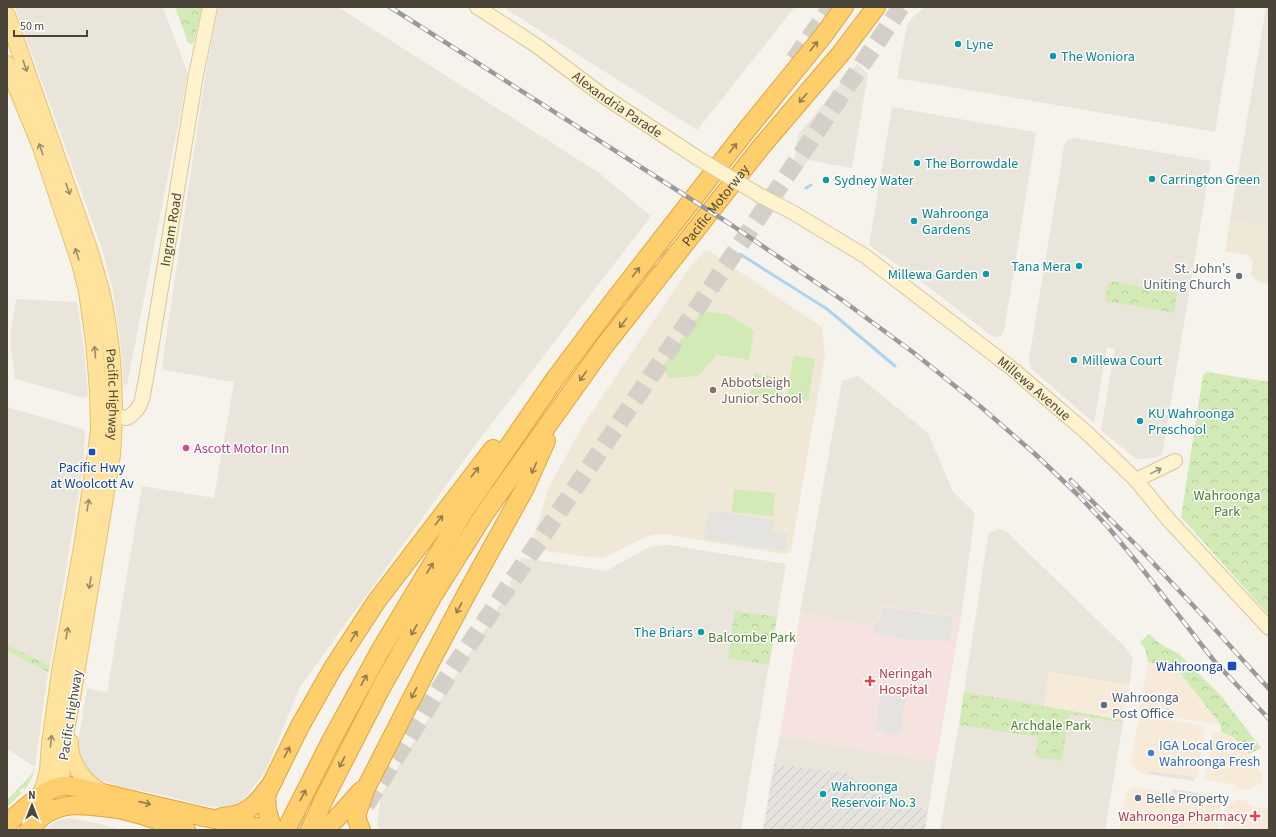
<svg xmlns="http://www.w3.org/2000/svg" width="1276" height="837" font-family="'Source Sans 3',sans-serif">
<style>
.residential{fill:#eae5da}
.commercial{fill:#f7ead8}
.industrial{fill:url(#industrial-furrows)}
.education{fill:#efe8d6}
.medical{fill:#f6e3e0}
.grass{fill:#d2eab5}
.park{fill:url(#park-crowns)}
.parking{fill:#e5e3e0}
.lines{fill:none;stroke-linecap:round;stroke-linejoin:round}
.stream{stroke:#a9d4f2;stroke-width:3}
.highway-tunnel{stroke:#d4d0c8;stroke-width:18;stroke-dasharray:18 9;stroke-linecap:butt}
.secondary-casing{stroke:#d6c79b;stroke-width:16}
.primary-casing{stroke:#e6c16a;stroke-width:18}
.highway-casing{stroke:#e0a43c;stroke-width:20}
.secondary{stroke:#fff3cd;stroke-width:14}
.primary{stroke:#ffe39c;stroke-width:16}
.highway{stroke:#ffcf6e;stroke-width:18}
.rail-casing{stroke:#9a9a9a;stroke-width:4.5}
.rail{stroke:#fff;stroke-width:3;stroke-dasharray:9;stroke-linecap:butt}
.secondary-bridge-casing{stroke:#d6c79b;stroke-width:16;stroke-linecap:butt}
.secondary-bridge{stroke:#fff3cd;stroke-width:14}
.oneway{stroke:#937c4e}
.oneway2{stroke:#9c8c66}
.oneway3{stroke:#9c937c}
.culture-dot{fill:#0f9aa8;stroke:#fff;stroke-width:1.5}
.worship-dot{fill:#6b7280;stroke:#fff;stroke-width:1.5}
.education-dot{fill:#8d6e63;stroke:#fff;stroke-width:1.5}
.hotel-dot{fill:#d1479c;stroke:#fff;stroke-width:1.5}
.transit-dot{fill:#1a4fb4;stroke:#fff;stroke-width:1.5}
.health-dot{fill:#e0444e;stroke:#fff;stroke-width:1.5}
.service-dot{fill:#5c6f8a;stroke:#fff;stroke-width:1.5}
.shop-dot{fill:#3f7fe0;stroke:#fff;stroke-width:1.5}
.labels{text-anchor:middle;stroke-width:3;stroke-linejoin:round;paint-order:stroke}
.culture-label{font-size:14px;fill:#0d838f;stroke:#fff;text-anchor:start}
.street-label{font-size:14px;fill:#4b4439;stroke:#fff}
.worship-label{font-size:14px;fill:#5b616d;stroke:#fff;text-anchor:end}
.education-label{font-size:14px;fill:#785e54;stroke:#fff;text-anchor:start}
.hotel-label{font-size:14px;fill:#b23c85;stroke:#fff;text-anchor:start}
.transit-label{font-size:14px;fill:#164399;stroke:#fff}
.park-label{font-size:14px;fill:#4a7f2a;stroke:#fff}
.health-label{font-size:14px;fill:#be3a42;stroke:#fff;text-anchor:start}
.service-label{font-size:14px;fill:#4e5e75;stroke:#fff;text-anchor:start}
.shop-label{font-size:14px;fill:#366cbe;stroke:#fff;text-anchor:start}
</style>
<defs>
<pattern id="industrial-furrows" width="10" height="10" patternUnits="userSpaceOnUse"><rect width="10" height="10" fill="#e6e2dd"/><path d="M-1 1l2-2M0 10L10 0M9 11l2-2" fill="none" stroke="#c7c3be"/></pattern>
<pattern id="park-crowns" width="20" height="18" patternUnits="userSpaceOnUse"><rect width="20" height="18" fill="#d2eab5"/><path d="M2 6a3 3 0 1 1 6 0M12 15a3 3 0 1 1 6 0" fill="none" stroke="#b6ca9c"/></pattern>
</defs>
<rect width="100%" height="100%" fill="#f6f3ec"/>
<g class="residential">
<path d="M15,7H163L188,74L127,385H124L120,339L113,291L103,252Z"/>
<path d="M218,7H338L599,173L651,216L473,448L300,687L266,770L243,801L224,808L198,804L163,795L117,786L98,779L87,770L79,755V736L87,688L107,692L142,486L214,498L234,382L164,370L162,365L205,77Z"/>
<path d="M503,7H795L697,130Z"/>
<path d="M925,7H1236L1215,132L897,78L907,25L914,16Z"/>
<path d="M1266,7H1269V226L1230,220Z"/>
<path d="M857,64L868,74L852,168L808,160L797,176L792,173L798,135Z"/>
<path d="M892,107L1034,132L1036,134L1004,331L1001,336L995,337L990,335L934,291L869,245Z"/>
<path d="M1076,138L1211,161L1162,455L1153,458L1136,459L1101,430L1115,349L1107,347L1094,423L1034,371L1031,368L1029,360L1064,146L1066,141L1071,139Z"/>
<path d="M16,299L77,302L84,350L88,395L84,398L15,379L10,339Z"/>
<path d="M858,376L928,433L953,492L975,513L961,617L882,605L880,617L868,625L800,613L842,381Z"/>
<path d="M7,407L82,429L85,433L83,468L50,666L7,645Z"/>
<path d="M998,529H1001L1007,532L1125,647L1133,658L1129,685L1049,672L1044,707L964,692L988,536L991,532Z"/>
<path d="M670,545L786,564L741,830H381L377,826L381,794L497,610L522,558L606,571L651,546Z"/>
<path d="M7,651L48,672L35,767L7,749Z"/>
<path d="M1070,714L1123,723L1105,830H940L959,725L1038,737L1062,761Z"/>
<path d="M780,736L936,762L928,810L873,793L847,773L774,764Z"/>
<path d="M70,818L96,823L121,830H45L56,821Z"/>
</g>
<g class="commercial">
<path d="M1148,662L1175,668L1221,725L1139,712Z"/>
<path d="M1049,672L1129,685L1123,720L1044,707Z"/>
<path d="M1143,717H1147L1195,724L1201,726L1203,728L1204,734L1197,778L1149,771L1148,774L1140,773L1132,765L1131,762L1138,724L1141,719Z"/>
<path d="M1213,731L1233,737L1249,754L1260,771L1264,782L1247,790L1238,789L1234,784L1205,780Z"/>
<path d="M1136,787L1219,801L1221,805L1217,830H1120L1126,795L1129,790Z"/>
<path d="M1237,800L1246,801L1250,806L1269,809V830H1223L1227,806Z"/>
</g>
<path class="industrial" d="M774,764L847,773L873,793L928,810L925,830H763Z"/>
<g class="education">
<path d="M1230,220L1269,226V284L1260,283L1251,275L1253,260L1249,259L1250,255L1225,252Z"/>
<path d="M704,251H709L822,327L825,355L791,550L789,553L782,554L664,534L653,535L645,537L607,556L599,558L530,549L549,487L583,425L687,271Z"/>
</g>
<path class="medical" d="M882,605L961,617L936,762L780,736L800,613L868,625L880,617Z"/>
<g class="grass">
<path d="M702,311L727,314L754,331L749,360L717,355L698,376L668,378L664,364Z"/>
<path d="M794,355L815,359L808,401L786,397Z"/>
<path d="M754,373L785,379L781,399L750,394Z"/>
<path d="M734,489L775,493L773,516L732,512Z"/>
<path d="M35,767C34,776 30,782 25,789L22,788L20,791L22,793L7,807V800L32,774Z"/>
</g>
<g class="park">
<path d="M175,7H202L194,41L192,44L189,43L188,42Z"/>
<path d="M1109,281L1177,293L1174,313L1105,301Z"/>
<path d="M1207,372L1269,382V615L1181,517L1203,375Z"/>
<path d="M735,611L777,617L769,665L728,658Z"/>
<path d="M1149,634L1162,645L1179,654L1222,697L1261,748L1249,754L1233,737L1221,732V725L1176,668L1148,662L1145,649L1140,642Z"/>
<path d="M7,645L50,666L48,672L7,651Z"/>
<path d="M964,692L1123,720V723L1070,714L1062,761L1035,757L1038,737L959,725Z"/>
</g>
<g class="parking">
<path d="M708,510L774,520L772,531L788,534L786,551L704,539Z"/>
<path d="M884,607L953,617L949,642L937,640L917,641L873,633L876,622L881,618Z"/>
<path d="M881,687L907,691L900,735L875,730Z"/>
<path d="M1149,771L1194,777V781L1148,774Z"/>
<path d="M1172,789L1219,796V801L1172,793Z"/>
</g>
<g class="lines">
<g class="stream">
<path d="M806,188L811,185"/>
<path d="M740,254L827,309L895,366"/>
</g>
<g class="highway-tunnel">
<path d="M794,60L831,7"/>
<path d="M613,323L665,247"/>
<path d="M366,805L447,677L901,7"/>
<path d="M299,830L320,788"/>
</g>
<g class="secondary-casing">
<g id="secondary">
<path id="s1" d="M477,7L537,46L602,95L696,157"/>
<path id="s2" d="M761,196L792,212L865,256L1010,367L1086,432L1136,480L1167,518L1269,628"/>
<path id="s3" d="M104,415L127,418C144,408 142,396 146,379L196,75L210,7"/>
<path d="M1136,480L1175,461"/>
</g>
</g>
<g class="primary-casing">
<g id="primary">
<path id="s4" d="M7,15L89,249C94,266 99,282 103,299C114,350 116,404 112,455L72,698L66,730L60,786"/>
<path d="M7,64L41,147L80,263L87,291L94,341L98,390L99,430L96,453L83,541L60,672L50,744L48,771L44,786L39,797"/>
<path d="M70,742C69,763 85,784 104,793"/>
</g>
</g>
<g class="highway-casing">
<g id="highway">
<path d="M115,808L142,815L186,830"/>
<path d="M41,817C66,799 89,806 118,809"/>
<path d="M222,817C247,815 255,806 269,787"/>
<path d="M7,824C20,812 46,787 63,786C70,785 78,788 85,789L204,817L271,830"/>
<path d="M29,830L50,808"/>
<path d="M274,830C268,818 265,806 267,793L300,726L333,668L376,602L493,449"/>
<path d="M286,830L331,741L380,651L464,511L555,379L612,303L745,132L823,36L844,7"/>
<path id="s5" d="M310,830L324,799L381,688L432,597L485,513L605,345L761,147L842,52L876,7"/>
<path d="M323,830L336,819L361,791"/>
<path d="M361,830L357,820V813L365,790L432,659L467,593L525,488L546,441"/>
</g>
</g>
<use href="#secondary" class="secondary"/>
<use href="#primary" class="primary"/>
<use href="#highway" class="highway"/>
<g class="rail-casing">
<g id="rail">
<path d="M390,7L730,224L842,300L914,353L981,407L1035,454L1079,496L1108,527L1140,566L1215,662L1269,719"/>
<path d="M1071,480L1141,550L1203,616L1269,689"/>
</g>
</g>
<use href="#rail" class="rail"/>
<g class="secondary-bridge-casing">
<path id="secondary-bridge" d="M696,157L761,196"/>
</g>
<use href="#secondary-bridge" class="secondary-bridge"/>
</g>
<defs><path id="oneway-shaft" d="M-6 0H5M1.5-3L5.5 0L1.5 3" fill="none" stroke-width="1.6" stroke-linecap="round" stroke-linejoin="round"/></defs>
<g class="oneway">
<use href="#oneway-shaft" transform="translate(814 46) rotate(-51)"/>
<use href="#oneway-shaft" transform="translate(803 98) rotate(130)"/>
<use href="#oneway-shaft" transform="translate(733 148) rotate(-52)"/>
<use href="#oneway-shaft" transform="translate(636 272) rotate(-52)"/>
<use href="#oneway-shaft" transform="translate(623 323) rotate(128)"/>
<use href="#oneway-shaft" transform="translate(583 376) rotate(126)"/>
<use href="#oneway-shaft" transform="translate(534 468) rotate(114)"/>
<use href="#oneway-shaft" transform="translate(475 472) rotate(-53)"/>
<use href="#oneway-shaft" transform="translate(439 520) rotate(-52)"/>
<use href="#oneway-shaft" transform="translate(430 568) rotate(-59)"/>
<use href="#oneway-shaft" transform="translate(459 608) rotate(118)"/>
<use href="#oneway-shaft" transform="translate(414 630) rotate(119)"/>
<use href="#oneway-shaft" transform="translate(354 636) rotate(-58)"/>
<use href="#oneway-shaft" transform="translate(364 680) rotate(-61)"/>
<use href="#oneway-shaft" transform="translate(414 693) rotate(117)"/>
<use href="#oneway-shaft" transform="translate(287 752) rotate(-63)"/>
<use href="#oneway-shaft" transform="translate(342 762) rotate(117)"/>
<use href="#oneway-shaft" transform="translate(303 795) rotate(-63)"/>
<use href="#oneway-shaft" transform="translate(145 803) rotate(13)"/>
</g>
<g class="oneway2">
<use href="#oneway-shaft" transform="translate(25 66) rotate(71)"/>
<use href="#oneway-shaft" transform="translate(41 149) rotate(-109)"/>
<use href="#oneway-shaft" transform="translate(68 189) rotate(70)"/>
<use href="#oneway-shaft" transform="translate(77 254) rotate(-108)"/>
<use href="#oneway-shaft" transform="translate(95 352) rotate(-95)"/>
<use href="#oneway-shaft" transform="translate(88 505) rotate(-81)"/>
<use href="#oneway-shaft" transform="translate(90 583) rotate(99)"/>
<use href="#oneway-shaft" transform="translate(67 633) rotate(-80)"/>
<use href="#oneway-shaft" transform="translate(51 741) rotate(-84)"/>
</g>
<use class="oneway3" href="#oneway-shaft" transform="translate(1156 471) rotate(-26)"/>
<g class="culture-dot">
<circle cx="958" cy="44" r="4"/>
<circle cx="1053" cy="56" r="4"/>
<circle cx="917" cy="163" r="4"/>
<circle cx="1152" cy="179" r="4"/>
<circle cx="826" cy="180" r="4"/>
<circle cx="914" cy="221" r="4"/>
<circle cx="1079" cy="266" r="4"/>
<circle cx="986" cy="274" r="4"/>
<circle cx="1074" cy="360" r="4"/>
<circle cx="1140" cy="421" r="4"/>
<circle cx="701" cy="632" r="4"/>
<circle cx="823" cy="794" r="4"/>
</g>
<circle class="worship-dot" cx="1239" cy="276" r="4"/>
<circle class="education-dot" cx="713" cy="390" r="4"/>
<circle class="hotel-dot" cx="186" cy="448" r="4"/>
<g class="transit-dot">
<rect x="88" y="448" width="8" height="8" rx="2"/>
<rect x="1227" y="661" width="10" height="10" rx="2"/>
</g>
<g class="health-dot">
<path d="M868 675h4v4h4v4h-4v4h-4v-4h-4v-4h4z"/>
<path d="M1253 810h4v4h4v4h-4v4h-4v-4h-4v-4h4z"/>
</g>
<g class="service-dot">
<circle cx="1104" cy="705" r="4"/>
<circle cx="1138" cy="798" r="4"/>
</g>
<circle class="shop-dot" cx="1151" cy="753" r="4"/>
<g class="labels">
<g class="culture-label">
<text x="966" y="49">Lyne</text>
<text x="1061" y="61">The Woniora</text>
<text x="925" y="168">The Borrowdale</text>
<text x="1160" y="184">Carrington Green</text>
<text x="834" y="185">Sydney Water</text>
<text x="922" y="218">Wahroonga<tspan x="922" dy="16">Gardens</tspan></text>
<text x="1071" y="271" text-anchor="end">Tana Mera</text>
<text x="978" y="279" text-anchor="end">Millewa Garden</text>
<text x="1082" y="365">Millewa Court</text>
<text x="1148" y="418">KU Wahroonga<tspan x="1148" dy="16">Preschool</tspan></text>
<text x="693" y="637" text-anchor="end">The Briars</text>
<text x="831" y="791">Wahroonga<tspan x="831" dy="16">Reservoir No.3</tspan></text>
</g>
<g class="street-label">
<text dy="5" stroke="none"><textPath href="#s1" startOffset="171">Alexandria Parade</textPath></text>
<text dy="5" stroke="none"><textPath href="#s5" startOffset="747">Pacific Motorway</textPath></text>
<text dy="5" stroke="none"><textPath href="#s3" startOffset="220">Ingram Road</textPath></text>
<text dy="5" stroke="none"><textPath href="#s2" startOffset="335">Millewa Avenue</textPath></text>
<text dy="5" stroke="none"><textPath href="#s4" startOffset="396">Pacific Highway</textPath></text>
<text transform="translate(70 715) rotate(-81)" y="5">Pacific Highway</text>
</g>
<g class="worship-label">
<text x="1231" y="273">St. John's<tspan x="1231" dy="16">Uniting Church</tspan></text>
</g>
<g class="education-label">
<text x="721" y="387">Abbotsleigh<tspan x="721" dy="16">Junior School</tspan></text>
</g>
<g class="hotel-label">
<text x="194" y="453">Ascott Motor Inn</text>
</g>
<g class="transit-label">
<text x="92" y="472">Pacific Hwy<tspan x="92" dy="16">at Woolcott Av</tspan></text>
<text x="1223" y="671" text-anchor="end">Wahroonga</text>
</g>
<g class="park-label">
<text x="1227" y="500">Wahroonga<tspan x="1227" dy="16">Park</tspan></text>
<text x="752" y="642">Balcombe Park</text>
<text x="1051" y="730">Archdale Park</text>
</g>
<g class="health-label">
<text x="879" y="678">Neringah<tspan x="879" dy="16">Hospital</tspan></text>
<text x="1247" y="821" text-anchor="end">Wahroonga Pharmacy</text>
</g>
<g class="service-label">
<text x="1112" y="702">Wahroonga<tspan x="1112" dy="16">Post Office</tspan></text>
<text x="1146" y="803">Belle Property</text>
</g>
<g class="shop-label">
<text x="1159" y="750">IGA Local Grocer<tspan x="1159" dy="16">Wahroonga Fresh</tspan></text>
</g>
</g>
<rect width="1276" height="837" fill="none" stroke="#4b4439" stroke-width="16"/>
<g transform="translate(32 805)" stroke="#ffffff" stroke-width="3" paint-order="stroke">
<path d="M0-3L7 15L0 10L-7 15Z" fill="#4b4439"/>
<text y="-6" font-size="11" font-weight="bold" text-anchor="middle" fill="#4b4439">N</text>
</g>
<path d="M14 30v6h73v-6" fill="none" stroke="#4b4439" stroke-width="2"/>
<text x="20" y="30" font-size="12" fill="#4b4439" stroke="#ffffff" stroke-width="3" paint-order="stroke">50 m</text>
</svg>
